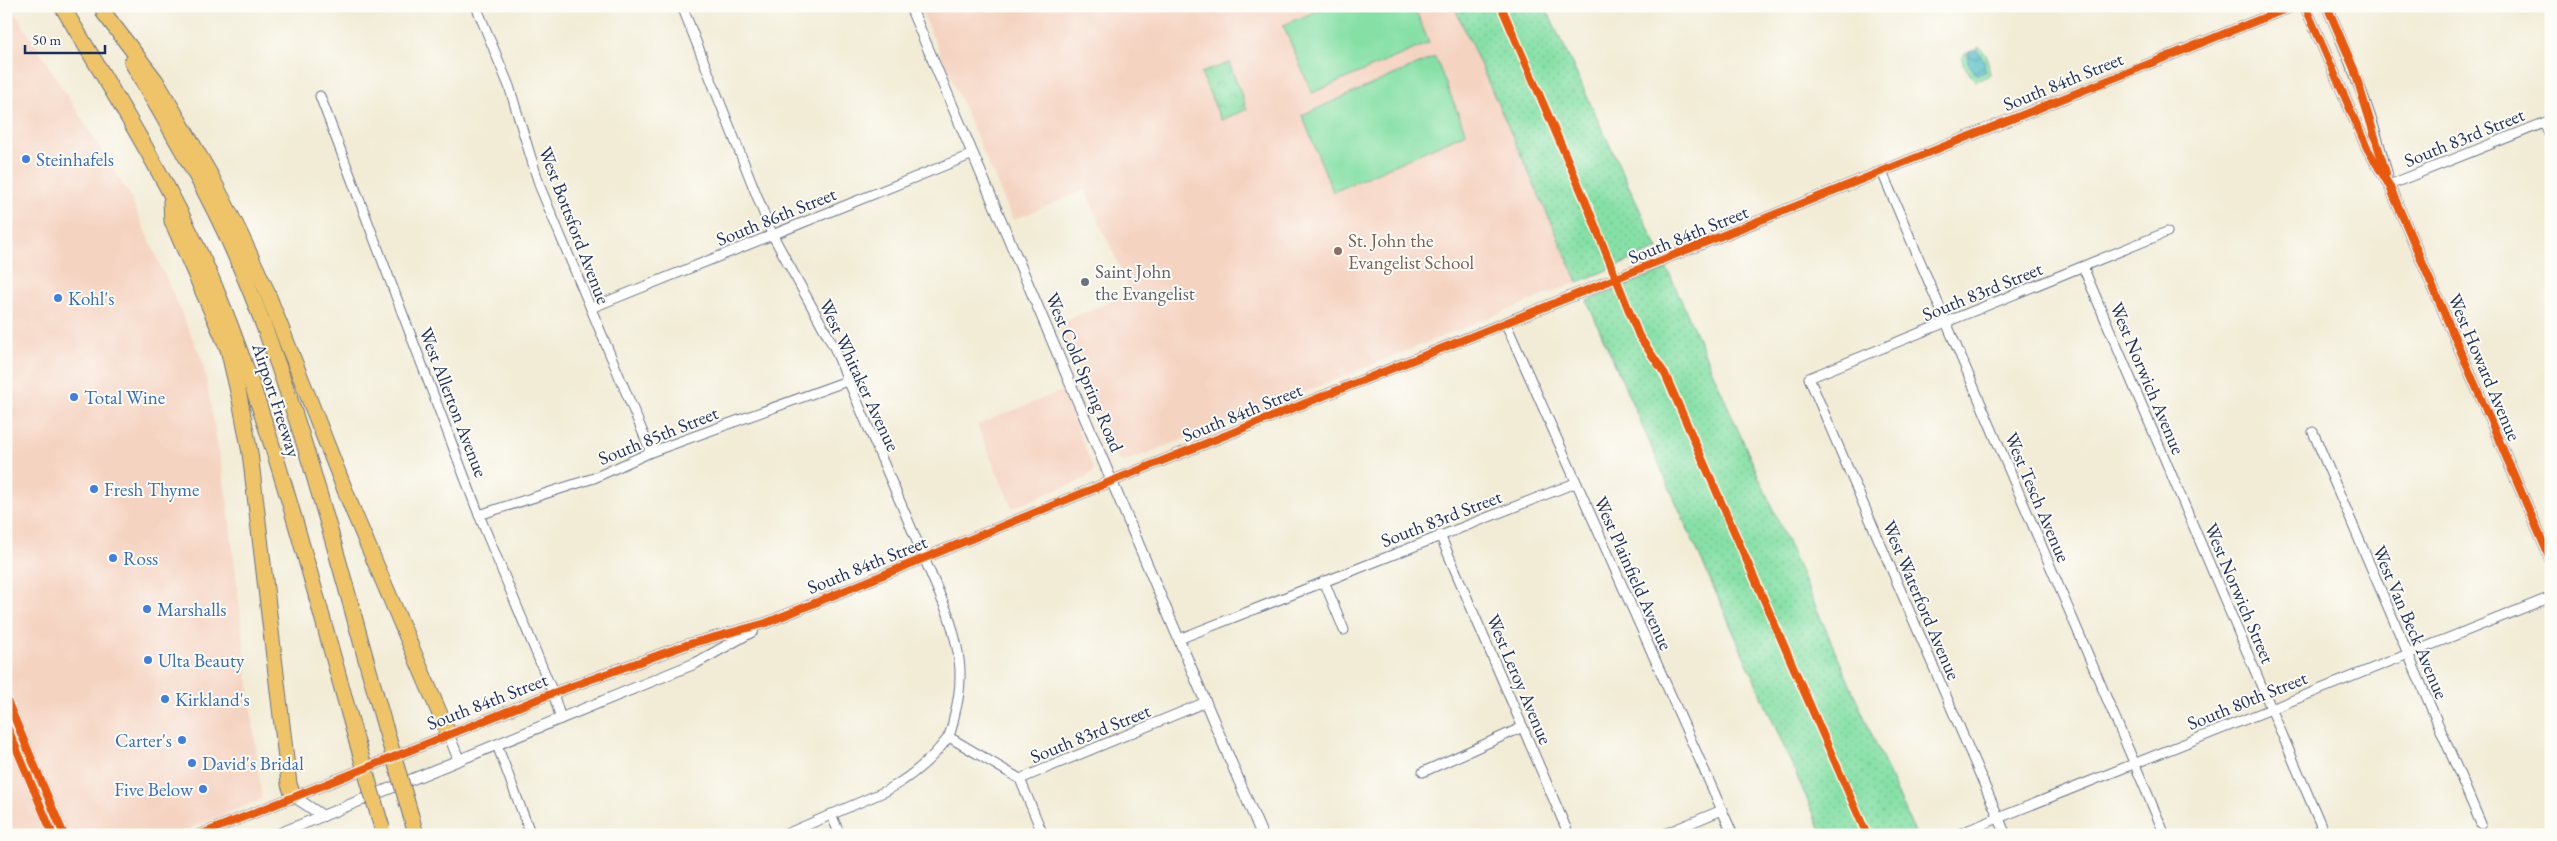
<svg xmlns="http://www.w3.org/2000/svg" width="2557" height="841" font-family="'EB Garamond',serif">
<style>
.built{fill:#f5d3c1}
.grass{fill:url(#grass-dots);stroke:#508882}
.park{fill:url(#park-crowns);stroke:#508882}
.garden{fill:#86e0a6;stroke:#508882}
.water{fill:url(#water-waves);stroke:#357692}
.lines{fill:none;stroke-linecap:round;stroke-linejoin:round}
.minor-casing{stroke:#667188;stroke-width:11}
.tertiary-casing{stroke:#667188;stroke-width:12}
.motorway-casing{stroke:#667188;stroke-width:17}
.minor{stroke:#fff;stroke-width:9}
.tertiary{stroke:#fff;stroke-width:10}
.motorway{stroke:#efc469;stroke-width:15}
.motorway-bridge-casing{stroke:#667188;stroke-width:17;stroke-linecap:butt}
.motorway-bridge{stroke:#efc469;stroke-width:15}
.cycleway-casing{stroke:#fdfcf7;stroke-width:11}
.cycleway{stroke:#e8590c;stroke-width:8}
.shop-dot{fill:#3f7fe0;stroke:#fdfcf7;stroke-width:2}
.education-dot{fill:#8d6e63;stroke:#fdfcf7;stroke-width:2}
.worship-dot{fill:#6b7280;stroke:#fdfcf7;stroke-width:2}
.labels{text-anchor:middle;stroke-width:4;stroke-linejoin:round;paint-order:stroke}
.street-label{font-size:19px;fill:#1b2f5e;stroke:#fdfcf7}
.shop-label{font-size:19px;fill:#366cbe;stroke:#fdfcf7;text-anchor:start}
.education-label{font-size:19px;fill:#785e54;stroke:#fdfcf7;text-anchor:start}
.worship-label{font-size:19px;fill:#5b616d;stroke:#fdfcf7;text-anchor:start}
</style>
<defs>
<pattern id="grass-dots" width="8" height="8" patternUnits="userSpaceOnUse" patternTransform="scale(1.25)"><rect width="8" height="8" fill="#86e0a6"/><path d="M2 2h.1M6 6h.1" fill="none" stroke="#73c091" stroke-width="1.8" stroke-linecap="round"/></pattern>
<pattern id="park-crowns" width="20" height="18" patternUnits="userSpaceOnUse" patternTransform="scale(1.25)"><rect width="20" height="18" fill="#86e0a6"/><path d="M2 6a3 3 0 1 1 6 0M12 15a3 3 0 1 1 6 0" fill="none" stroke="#73c091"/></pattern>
<pattern id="water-waves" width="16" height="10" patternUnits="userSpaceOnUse" patternTransform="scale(1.25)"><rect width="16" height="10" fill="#4fbdc7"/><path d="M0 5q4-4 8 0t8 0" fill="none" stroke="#419aa5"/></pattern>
</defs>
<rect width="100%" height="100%" fill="#fdfcf7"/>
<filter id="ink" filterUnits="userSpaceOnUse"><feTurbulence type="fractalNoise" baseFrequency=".02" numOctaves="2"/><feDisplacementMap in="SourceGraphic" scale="10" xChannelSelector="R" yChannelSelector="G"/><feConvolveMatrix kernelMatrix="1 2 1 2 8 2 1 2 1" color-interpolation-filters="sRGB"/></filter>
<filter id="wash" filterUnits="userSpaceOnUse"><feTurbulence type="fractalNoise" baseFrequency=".0096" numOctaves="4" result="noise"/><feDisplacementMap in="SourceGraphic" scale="20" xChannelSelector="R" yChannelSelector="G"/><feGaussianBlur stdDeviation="1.12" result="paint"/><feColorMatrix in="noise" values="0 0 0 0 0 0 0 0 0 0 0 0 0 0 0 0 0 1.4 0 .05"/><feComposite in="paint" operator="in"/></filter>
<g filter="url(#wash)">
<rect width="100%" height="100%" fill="#f2ecd6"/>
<g class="built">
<path d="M6,6H11L129,194L203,362L227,498L262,799L175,835H6Z"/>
<path d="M936,6H1454L1578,282L1214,428L1123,462L1116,458L1057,324L1131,293L1085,190L1013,220L922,12Z"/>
<path d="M1062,391L1094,470L1085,479L1012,508L977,425Z"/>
</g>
<g class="grass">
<path d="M1454,6H1545L1658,249L1578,282Z"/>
<path d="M1667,269L1671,277L1916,835H1823L1587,301Z"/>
</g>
<path class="park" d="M1229,63L1247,109L1221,120L1201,73Z"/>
<g class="garden">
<path d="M1329,6H1414L1429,43L1312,93L1283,25Z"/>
<path d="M1980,47L1987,56L1990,75L1976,81L1963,65L1962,58L1965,54Z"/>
<path d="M1435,57L1466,133L1333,192L1302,115Z"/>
</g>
<path class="water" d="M1976,49L1984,60L1985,72L1977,75L1969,65L1968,53Z"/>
</g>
<g filter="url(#ink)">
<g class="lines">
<g class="minor-casing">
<g id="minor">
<path d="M476,6L509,86L540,187L651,452"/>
<path d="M682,6L772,234L834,347L948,614C960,651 965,678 954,717C953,723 951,733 947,739C931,760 909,778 886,791L784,835"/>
<path d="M320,96L479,515L553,693L561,719"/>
<path d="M2544,123L2551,138"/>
<path d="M1882,172L2165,835"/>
<path d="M2389,185L2551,120"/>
<path d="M2083,267L2325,835"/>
<path d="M591,308L973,154"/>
<path d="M1506,324L1733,835"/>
<path d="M2313,432L2481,824"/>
<path d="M479,515L594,478L651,452L847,381"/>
<path d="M1440,535L1569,835"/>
<path d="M1324,581L1344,630"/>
<path d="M1179,639L1575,483"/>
<path d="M6,698L64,835"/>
<path d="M6,724L53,835"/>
<path d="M949,737L1020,779L1206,702"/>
<path d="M497,745L531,835"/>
<path d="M1423,772L1523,727"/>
<path d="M1020,779L1043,835"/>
<path d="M831,814L840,835"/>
<path d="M1662,835L1722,810"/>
<path d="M1956,835L2551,597"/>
<path d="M2006,835L1809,378L2167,232"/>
</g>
</g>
<g class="tertiary-casing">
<g id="tertiary">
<path d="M910,6L1262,835"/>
<path d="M2305,6L2367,148L2389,185L2551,561"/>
<path d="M2327,6C2351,61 2372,116 2387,174"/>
<path d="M448,733L459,760"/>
<path d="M293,796L323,816"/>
<path d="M199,835L553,693L689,644L766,623L1112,481L2293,6"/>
<path d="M276,835L696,663L753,631"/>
</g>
</g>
<g class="motorway-casing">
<g id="motorway">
<path d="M62,6C114,94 169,181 210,275C273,424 312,583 356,739"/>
<path d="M104,13L156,81L211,176L237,227L265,287L354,513L448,733"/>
<path d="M132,62C166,123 204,184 232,248C300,401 339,567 385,727"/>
<path d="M171,202L172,221L228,349L240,400L250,453L289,784L293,796"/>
<path d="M411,816L416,835"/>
</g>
</g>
<use href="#minor" class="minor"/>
<use href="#tertiary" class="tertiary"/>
<use href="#motorway" class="motorway"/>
<g class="motorway-bridge-casing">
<g id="motorway-bridge">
<path d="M385,727L411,816"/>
<path d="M356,739L382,828"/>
</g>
</g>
<use href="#motorway-bridge" class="motorway-bridge"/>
<g class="cycleway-casing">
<g id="cycleway">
<path d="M1501,6L1585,200L1639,336L1665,374L1867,835"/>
<path d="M2305,6L2367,148L2389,185L2551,561"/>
<path d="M2327,6L2354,69L2386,173"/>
<path d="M6,698L64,835"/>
<path d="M6,724L53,835"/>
<path d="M199,835L553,693L689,644L766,623L1112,481L2293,6"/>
</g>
</g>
<use href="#cycleway" class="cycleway"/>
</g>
</g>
<g class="shop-dot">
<circle cx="26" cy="159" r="5"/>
<circle cx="58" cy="298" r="5"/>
<circle cx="74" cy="397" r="5"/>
<circle cx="94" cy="489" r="5"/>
<circle cx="113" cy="558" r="5"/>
<circle cx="147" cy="609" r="5"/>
<circle cx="148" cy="660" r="5"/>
<circle cx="165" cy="699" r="5"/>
<circle cx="182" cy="740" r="5"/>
<circle cx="192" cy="763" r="5"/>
<circle cx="203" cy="789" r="5"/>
</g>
<circle class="education-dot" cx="1338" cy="251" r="5"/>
<circle class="worship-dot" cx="1085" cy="282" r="5"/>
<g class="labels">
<g class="street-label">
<text transform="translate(2063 81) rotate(-22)" y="7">South 84th Street</text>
<text transform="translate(2464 137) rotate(-22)" y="7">South 83rd Street</text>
<text transform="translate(776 216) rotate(-22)" y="7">South 86th Street</text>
<text transform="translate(575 225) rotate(69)" y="7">West Bottsford Avenue</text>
<text transform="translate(1688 234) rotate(-22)" y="7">South 84th Street</text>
<text transform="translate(1982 291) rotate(-22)" y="7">South 83rd Street</text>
<text transform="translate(2485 367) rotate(67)" y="7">West Howard Avenue</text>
<text transform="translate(1085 372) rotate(67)" y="7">West Cold Spring Road</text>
<text transform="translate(860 375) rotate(65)" y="7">West Whitaker Avenue</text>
<text transform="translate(2148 378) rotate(67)" y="7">West Norwich Avenue</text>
<text transform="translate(277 400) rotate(72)" y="7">Airport Freeway</text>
<text transform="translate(454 402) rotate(69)" y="7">West Allerton Avenue</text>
<text transform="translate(1242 412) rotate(-22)" y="7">South 84th Street</text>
<text transform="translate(658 435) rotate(-22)" y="7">South 85th Street</text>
<text transform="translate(2038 497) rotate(67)" y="7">West Tesch Avenue</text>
<text transform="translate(1441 518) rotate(-21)" y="7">South 83rd Street</text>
<text transform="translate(867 564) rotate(-22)" y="7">South 84th Street</text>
<text transform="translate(1634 573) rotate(66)" y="7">West Plainfield Avenue</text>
<text transform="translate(2240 593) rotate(67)" y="7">West Norwich Street</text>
<text transform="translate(1922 600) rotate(67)" y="7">West Waterford Avenue</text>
<text transform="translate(2411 622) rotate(67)" y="7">West Van Beck Avenue</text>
<text transform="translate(1520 679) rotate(67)" y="7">West Leroy Avenue</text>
<text transform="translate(2247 700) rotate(-22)" y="7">South 80th Street</text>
<text transform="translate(487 701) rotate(-21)" y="7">South 84th Street</text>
<text transform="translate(1090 733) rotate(-22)" y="7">South 83rd Street</text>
</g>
<g class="shop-label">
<text x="36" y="166">Steinhafels</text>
<text x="68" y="305">Kohl's</text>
<text x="84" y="404">Total Wine</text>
<text x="104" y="496">Fresh Thyme</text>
<text x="123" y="565">Ross</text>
<text x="157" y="616">Marshalls</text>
<text x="158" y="667">Ulta Beauty</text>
<text x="175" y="706">Kirkland's</text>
<text x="172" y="747" text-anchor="end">Carter's</text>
<text x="202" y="770">David's Bridal</text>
<text x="193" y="796" text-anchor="end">Five Below</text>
</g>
<g class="education-label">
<text x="1348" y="247">St. John the<tspan x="1348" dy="22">Evangelist School</tspan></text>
</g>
<g class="worship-label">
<text x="1095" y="278">Saint John<tspan x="1095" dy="22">the Evangelist</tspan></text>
</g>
</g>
<rect width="2557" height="841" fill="none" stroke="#fdfcf7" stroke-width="25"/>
<path d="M25 45v8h80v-8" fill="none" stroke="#1b2f5e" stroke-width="2.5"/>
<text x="32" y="45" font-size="15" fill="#1b2f5e" stroke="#fdfcf7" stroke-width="4" paint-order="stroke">50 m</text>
</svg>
